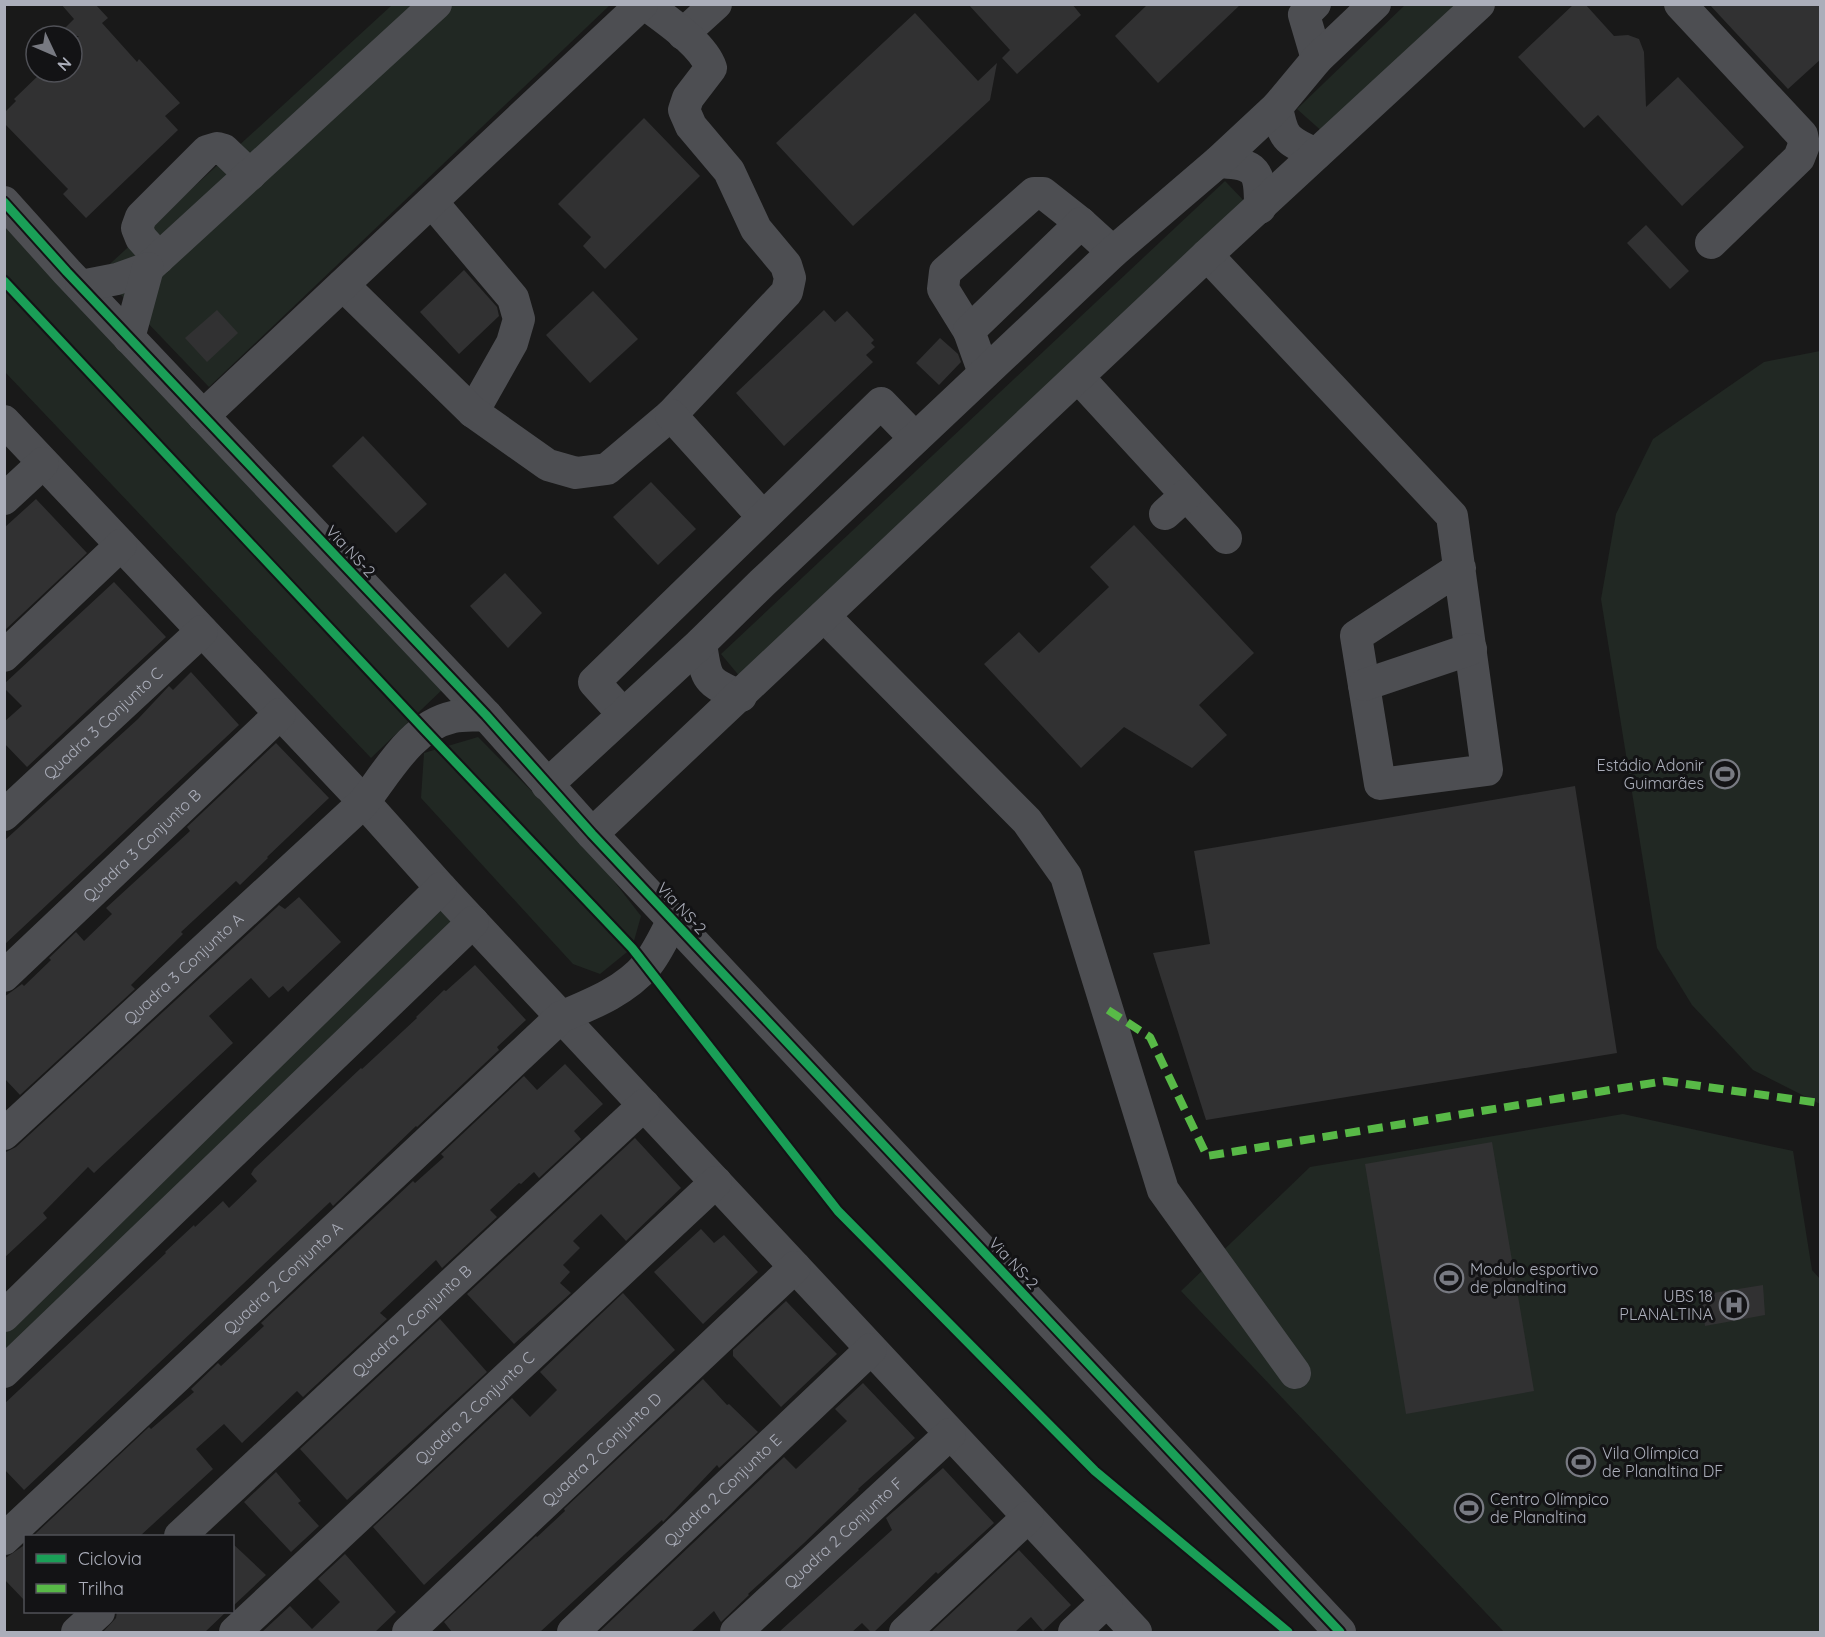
<svg xmlns="http://www.w3.org/2000/svg" width="1825" height="1637" font-family="Quicksand,sans-serif">
<style>
.green{fill:#212823}
.building{fill:#313132}
.lines{fill:none;stroke-linecap:round;stroke-linejoin:round}
.minor{stroke:#4d4e52;stroke-width:32}
.quiet{stroke:#58b947;stroke-width:8;stroke-dasharray:15 8;stroke-linecap:butt}
.cycleway-casing{stroke:#131315;stroke-width:13}
.cycleway{stroke:#1a9f57;stroke-width:9}
.labels{text-anchor:middle;stroke-width:6;stroke-linejoin:round;paint-order:stroke}
.street-label{font-size:16px;fill:#abaeba;stroke:#131315}
.poi-label{font-size:16px;fill:#abaeba;stroke:#131315;text-anchor:start}
</style>
<rect width="100%" height="100%" fill="#191919"/>
<g class="green">
<path d="M392,5H610L209,387L100,273Z"/>
<path d="M1405,5H1460L1325,134L1297,109Z"/>
<path d="M1225,181L1247,204L741,678L721,654Z"/>
<path d="M4,213L446,686L371,758L5,372Z"/>
<path d="M1820,351V1104L1753,1070L1692,1005L1657,948L1601,599L1616,514L1653,439L1764,362Z"/>
<path d="M478,737L589,849L641,916L632,948L600,974L573,964L421,798L424,753Z"/>
<path d="M441,899L463,921L5,1356V1327Z"/>
<path d="M1623,1114L1793,1151L1812,1270L1820,1279V1632H1504L1181,1291L1310,1167Z"/>
</g>
<g class="building">
<path d="M61,4H95L108,18L102,23L137,62L139,59L180,103L165,116L178,130L86,218L63,194L68,189L4,123V113L16,101L14,99L42,72H72V42L79,36H57L74,19Z"/>
<path d="M968,4H1072L1081,15L1017,74L1002,58L1010,50Z"/>
<path d="M1148,4H1241L1158,83L1115,36Z"/>
<path d="M1574,4H1585L1614,36L1628,35L1639,39L1644,52L1646,107L1678,77L1744,147L1682,206L1598,115L1584,128L1518,57Z"/>
<path d="M1709,4H1821V59L1788,89Z"/>
<path d="M915,13L978,81L997,63L990,100L853,226L776,143Z"/>
<path d="M644,118L700,176L605,269L583,246L591,237L558,204Z"/>
<path d="M1646,225L1689,271L1670,289L1627,243Z"/>
<path d="M464,270L497,307L499,316L459,354L420,312Z"/>
<path d="M593,291L638,339L590,383L546,335Z"/>
<path d="M217,310L238,333L207,362L185,338Z"/>
<path d="M824,310L835,322L847,311L874,340L871,343L875,347L866,355L873,362L784,446L736,393Z"/>
<path d="M940,338L958,354L961,362L939,385L916,363Z"/>
<path d="M363,436L427,504L396,533L332,466Z"/>
<path d="M651,482L696,529L658,565L613,517Z"/>
<path d="M36,499L87,553L4,631V528Z"/>
<path d="M1134,525L1254,653L1199,705L1227,735L1192,768L1124,727L1081,768L984,664L1019,632L1039,653L1109,587L1090,567Z"/>
<path d="M505,573L542,613L508,648L470,606Z"/>
<path d="M114,582L166,637L27,767L4,743V722L22,706L4,688V684Z"/>
<path d="M191,672L239,725L4,945V841L138,719L169,686L173,690Z"/>
<path d="M276,743L329,798L267,857L268,858L240,885L236,881L181,932L183,934L131,985L135,989L20,1095L4,1078V997L22,984L24,986L51,960L49,958L76,932L84,941L112,914L106,908L190,831L187,827Z"/>
<path d="M1575,786L1617,1053L1206,1120L1153,953L1210,944L1194,851Z"/>
<path d="M299,897L341,942L288,992L283,986L269,998L251,978L209,1016L233,1043L94,1173L88,1167L43,1213L47,1218L4,1258V1153L16,1147L276,908L279,905L285,909Z"/>
<path d="M475,965L526,1020L497,1047L499,1050L417,1127L416,1126L333,1206L330,1202L24,1490L4,1469V1404L166,1253L165,1252L194,1225L195,1227L223,1201L229,1208L257,1181L251,1174L254,1169L361,1068L362,1069L417,1018L416,1017L444,990L446,991Z"/>
<path d="M565,1064L603,1104L574,1131L581,1139L539,1178L534,1172L521,1184L519,1183L490,1210L497,1217L442,1268L436,1260L380,1313L387,1319L303,1397L297,1391L242,1443L224,1424L196,1449L213,1469L140,1536H33L149,1427L151,1429L194,1392L191,1389L218,1363L221,1366L264,1326L261,1323L413,1181L415,1183L444,1157L441,1154L524,1076L537,1090Z"/>
<path d="M635,1138L681,1188L626,1241L601,1214L573,1241L580,1248L563,1265L570,1272L560,1283L571,1293L514,1344L467,1294Z"/>
<path d="M1492,1142L1534,1391L1406,1414L1365,1164Z"/>
<path d="M701,1229L714,1243L724,1235L758,1272L703,1324L654,1272Z"/>
<path d="M1763,1285L1765,1315L1705,1326L1701,1295Z"/>
<path d="M623,1293L675,1350L424,1585L373,1527L512,1398L530,1417L557,1390L540,1372Z"/>
<path d="M786,1301L837,1354L781,1407L733,1356V1350Z"/>
<path d="M440,1319L487,1372L347,1500L300,1449Z"/>
<path d="M703,1379L727,1405L729,1404L758,1432L719,1468L717,1465L663,1522L662,1520L540,1632H452L444,1622L536,1536L537,1537L565,1511L564,1509Z"/>
<path d="M863,1383L915,1438L858,1489L859,1490L804,1543L748,1594L749,1595L721,1622L714,1611L691,1632H599L784,1457L796,1469L847,1421L835,1409Z"/>
<path d="M943,1468L994,1523L938,1574L936,1572L874,1632H871L862,1623L852,1632H779L892,1530L886,1518Z"/>
<path d="M276,1472L301,1501L298,1503L319,1526L291,1552L244,1502Z"/>
<path d="M232,1543L266,1575L232,1607Z"/>
<path d="M26,1544V1602L4,1579V1559Z"/>
<path d="M1019,1550L1071,1605L1043,1631L1031,1617L1015,1632H931Z"/>
<path d="M345,1554L396,1612L375,1632H262L290,1606L312,1629L340,1602L318,1579Z"/>
<path d="M117,1611H227L205,1632H103L116,1618Z"/>
</g>
<g class="lines">
<g class="minor">
<path d="M1315,4L1304,15L1317,59"/>
<path d="M1680,4L1802,135L1804,145L1799,158L1711,243"/>
<path d="M683,34L716,4"/>
<path d="M1277,107C1283,140 1287,140 1316,154"/>
<path d="M1218,162C1258,164 1260,171 1260,208"/>
<path d="M4,202L67,272L486,715L592,834L1340,1632"/>
<path d="M432,202L513,298L519,319L512,343L473,412"/>
<path d="M1207,255L1452,516L1487,770L1380,784L1356,636L1460,568"/>
<path d="M159,258L141,238L137,228L141,217L207,151L217,148L224,150L250,175"/>
<path d="M343,285L473,412L548,465L576,473L607,469L671,415L787,292L790,278L786,265L756,229L729,171L691,126L684,110L688,98L711,68C703,44 666,20 645,4"/>
<path d="M81,286L117,279L148,268L436,4"/>
<path d="M969,331L943,289L945,272L1034,193H1043L1081,223"/>
<path d="M129,338L148,268"/>
<path d="M984,373L969,331L1081,223L1113,252"/>
<path d="M1078,377L1226,538"/>
<path d="M671,415L763,517"/>
<path d="M203,416L642,4"/>
<path d="M4,421L364,802L441,888L1136,1632"/>
<path d="M4,499L43,463"/>
<path d="M1165,514L1186,495"/>
<path d="M824,616L1027,821L1066,876L1163,1190L1295,1373"/>
<path d="M701,643C706,680 706,682 741,696"/>
<path d="M4,656L121,545"/>
<path d="M1364,685L1471,649"/>
<path d="M623,714L594,682L881,403L915,438"/>
<path d="M547,785L701,643L762,583L1113,252L1218,162L1277,107L1317,59L1375,4"/>
<path id="s1" d="M4,815L202,631"/>
<path d="M592,834L1207,255L1479,4"/>
<path id="s2" d="M4,976L280,714"/>
<path id="s3" d="M4,1134L364,802C388,771 412,726 453,717C463,715 475,716 486,715"/>
<path d="M4,1316L441,888"/>
<path d="M4,1372L473,922"/>
<path id="s4" d="M180,1536L644,1105"/>
<path id="s5" d="M4,1539L561,1017C592,1004 625,991 647,965C657,953 665,935 673,920"/>
<path d="M77,1632L99,1612"/>
<path id="s6" d="M235,1632L716,1182"/>
<path id="s7" d="M408,1632L795,1267"/>
<path id="s8" d="M573,1632L871,1349"/>
<path id="s9" d="M736,1632L950,1434"/>
<path d="M905,1632L1028,1517"/>
<path d="M1074,1632L1107,1601"/>
</g>
<path class="quiet" d="M1108,1010L1150,1037L1207,1156L1665,1081L1820,1103"/>
<g class="cycleway-casing">
<g id="cycleway">
<path d="M4,202L67,272L486,715L592,834L1340,1632"/>
<path d="M4,281L424,729L632,948L838,1211L1095,1471L1288,1632"/>
</g>
</g>
<use href="#cycleway" class="cycleway"/>
</g>
<defs>
<g id="stadium-ring" transform="scale(1.5)"><circle r="9.5" fill="#131315" stroke="#787a82" stroke-width="1.5"/><path d="M0-5a6.5 5 0 1 0 0 10a6.5 5 0 1 0 0-10ZM-3.5-1.8h7v3.6h-7Z" fill="#787a82"/></g>
<g id="hospital-ring" transform="scale(1.5)"><circle r="9.5" fill="#131315" stroke="#787a82" stroke-width="1.5"/><path d="M-5-5h3v3.5h4V-5h3V5h-3V1.5h-4V5h-3Z" fill="#787a82"/></g>
</defs>
<g fill-rule="evenodd">
<use href="#stadium-ring" x="1725" y="774"/>
<use href="#stadium-ring" x="1449" y="1278"/>
<use href="#hospital-ring" x="1734" y="1305"/>
<use href="#stadium-ring" x="1581" y="1462"/>
<use href="#stadium-ring" x="1469" y="1508"/>
</g>
<g class="labels">
<g class="street-label">
<text transform="translate(351 551) rotate(47)" y="6">Via NS-2</text>
<text dy="6" stroke="none"><textPath href="#s1" startOffset="135">Quadra 3 Conjunto C</textPath></text>
<text dy="6" stroke="none"><textPath href="#s2" startOffset="190">Quadra 3 Conjunto B</textPath></text>
<text transform="translate(682 908) rotate(47)" y="6">Via NS-2</text>
<text dy="6" stroke="none"><textPath href="#s3" startOffset="244">Quadra 3 Conjunto A</textPath></text>
<text transform="translate(1014 1263) rotate(47)" y="6">Via NS-2</text>
<text dy="6" stroke="none"><textPath href="#s5" startOffset="382">Quadra 2 Conjunto A</textPath></text>
<text dy="6" stroke="none"><textPath href="#s4" startOffset="316">Quadra 2 Conjunto B</textPath></text>
<text dy="6" stroke="none"><textPath href="#s6" startOffset="328">Quadra 2 Conjunto C</textPath></text>
<text dy="6" stroke="none"><textPath href="#s7" startOffset="266">Quadra 2 Conjunto D</textPath></text>
<text dy="6" stroke="none"><textPath href="#s8" startOffset="206">Quadra 2 Conjunto E</textPath></text>
<text dy="6" stroke="none"><textPath href="#s9" startOffset="146">Quadra 2 Conjunto F</textPath></text>
</g>
<g class="poi-label">
<text x="1704" y="771" text-anchor="end">Estádio Adonir<tspan x="1704" dy="18">Guimarães</tspan></text>
<text x="1470" y="1275">Modulo esportivo<tspan x="1470" dy="18">de planaltina</tspan></text>
<text x="1713" y="1302" text-anchor="end">UBS 18<tspan x="1713" dy="18">PLANALTINA</tspan></text>
<text x="1602" y="1459">Vila Olímpica<tspan x="1602" dy="18">de Planaltina DF</tspan></text>
<text x="1490" y="1505">Centro Olímpico<tspan x="1490" dy="18">de Planaltina</tspan></text>
</g>
</g>
<rect width="1825" height="1637" fill="none" stroke="#abaeba" stroke-width="12"/>
<rect x="24" y="1535" width="210" height="78" fill="#131315" stroke="#505157" stroke-width="1.5"/>
<rect x="36" y="1554" width="30" height="9" fill="#1a9f57" stroke="#505157" stroke-width="1.5"/>
<text x="78" y="1565" font-size="18" fill="#abaeba">Ciclovia</text>
<rect x="36" y="1584" width="30" height="9" fill="#58b947" stroke="#505157" stroke-width="1.5"/>
<text x="78" y="1595" font-size="18" fill="#abaeba">Trilha</text>
<g transform="translate(54 54) rotate(134)"><circle r="28" fill="#131315" stroke="#505157" stroke-width="1.5"/>
<path d="M0-4.5L10 22L0 15L-10 22Z" fill="#787a82"/>
<text y="-9" font-size="16" font-weight="bold" text-anchor="middle" fill="#abaeba">N</text>
</g>
</svg>
